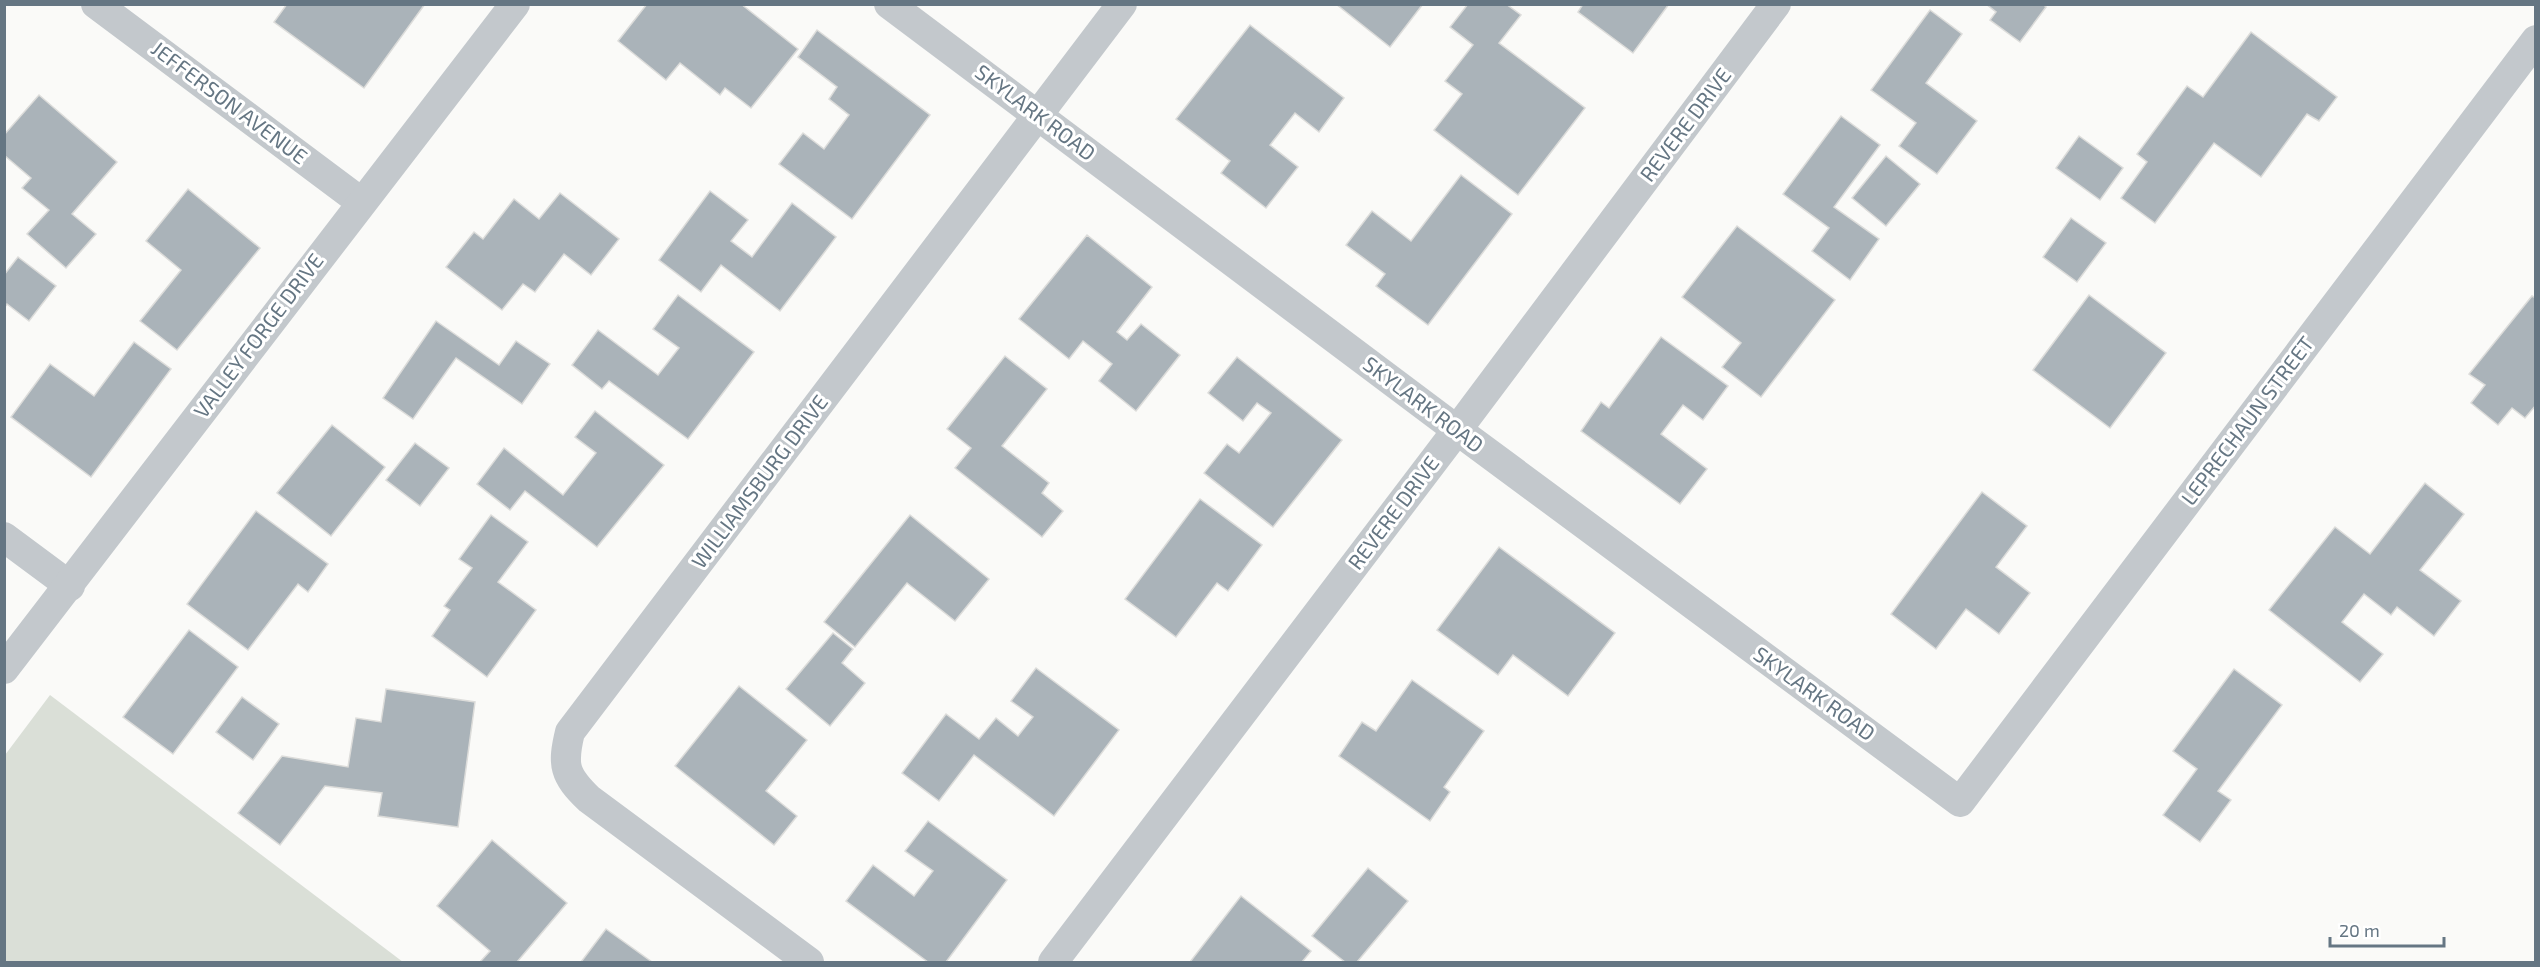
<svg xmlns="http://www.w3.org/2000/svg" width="2540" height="967" font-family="'Exo 2',sans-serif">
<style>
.green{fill:#dadfd7}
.building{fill:#aab3b9;stroke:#dcdcda;stroke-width:1.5}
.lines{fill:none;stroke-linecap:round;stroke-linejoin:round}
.minor{stroke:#c3c8cc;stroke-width:30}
.labels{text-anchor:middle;stroke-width:6;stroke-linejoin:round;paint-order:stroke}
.street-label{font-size:21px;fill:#657683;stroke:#fff}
</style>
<rect width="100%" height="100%" fill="#fafaf8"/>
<path class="green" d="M50,695L403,962H5V755Z"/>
<g class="building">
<path d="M287,4H425L364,88L274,22Z"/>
<path d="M647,4H741L798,49L751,108L725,88L720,95L680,63L666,80L618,41Z"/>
<path d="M1336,4H1423L1390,47Z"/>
<path d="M1468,4H1506L1521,15L1499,43L1585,108L1518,195L1434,130L1462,94L1445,81L1473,45L1450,27Z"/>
<path d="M1583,4H1669L1633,53L1578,12Z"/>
<path d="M1986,4H2043L2046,7L2020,42L1990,20L1996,12Z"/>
<path d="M1930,10L1962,34L1926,83L1977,121L1937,174L1899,146L1916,123L1871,90Z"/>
<path d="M1250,25L1344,98L1319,132L1295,113L1270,145L1298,167L1266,208L1221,173L1230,161L1176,119Z"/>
<path d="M817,30L930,115L852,219L779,164L803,133L824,149L849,115L829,99L837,87L798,57Z"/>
<path d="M2251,32L2337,97L2319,121L2307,114L2261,177L2214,143L2155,223L2121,198L2147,162L2137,154L2187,86L2203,97Z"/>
<path d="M39,95L117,162L72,214L96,234L66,268L27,234L49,210L22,188L31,178L4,155V135Z"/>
<path d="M1841,116L1880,145L1834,207L1879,239L1850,280L1812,251L1829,228L1783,194Z"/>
<path d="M2079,136L2123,168L2100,200L2056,168Z"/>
<path d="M1886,156L1920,184L1886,226L1852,198Z"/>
<path d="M1461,175L1512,214L1428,325L1376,286L1385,274L1346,245L1372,211L1411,241Z"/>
<path d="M188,189L260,248L177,350L140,321L181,270L146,241Z"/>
<path d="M710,191L748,220L731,241L752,257L792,203L836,237L780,311L721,265L701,292L659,260Z"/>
<path d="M560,193L619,239L591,275L564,254L535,292L523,284L502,310L446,267L474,232L483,239L514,199L539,219Z"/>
<path d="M2071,218L2106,243L2077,282L2043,257Z"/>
<path d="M1737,226L1835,300L1761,397L1722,367L1741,343L1682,297Z"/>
<path d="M1087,235L1152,287L1117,332L1127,340L1141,324L1180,355L1136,411L1099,381L1112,364L1083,341L1069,359L1019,319Z"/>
<path d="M18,257L56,286L29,321L7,304L4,308V275Z"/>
<path d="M678,295L754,352L688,439L609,381L602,389L572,365L598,330L658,375L679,348L653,329Z"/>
<path d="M2089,295L2166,353L2110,428L2033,370Z"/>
<path d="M2532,296L2536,298V405L2525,418L2512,408L2498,425L2471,403L2485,385L2469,374Z"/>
<path d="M436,321L499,365L516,341L550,364L522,404L456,358L413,419L383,398Z"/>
<path d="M1661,337L1728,386L1703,420L1683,405L1661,434L1707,469L1680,504L1581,431L1601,402L1609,408Z"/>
<path d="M134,342L171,369L91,477L11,417L50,364L94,396Z"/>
<path d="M1005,356L1047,389L1002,446L1049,483L1042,493L1063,511L1042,537L955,468L971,448L947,429Z"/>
<path d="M1237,357L1342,440L1273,527L1204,473L1227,444L1239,453L1271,413L1257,403L1243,421L1208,393Z"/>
<path d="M595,411L664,465L597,547L525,491L510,510L477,484L504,448L563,495L596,453L575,437Z"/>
<path d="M332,425L385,467L331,536L277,493Z"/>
<path d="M415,443L449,468L420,506L386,480Z"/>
<path d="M2425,483L2464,514L2420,570L2461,601L2434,636L2397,607L2391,615L2364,594L2342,622L2383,654L2360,682L2269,610L2335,527L2370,554Z"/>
<path d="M1982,492L2027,526L1996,567L2030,593L1999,634L1966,609L1936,649L1891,614Z"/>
<path d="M1200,499L1262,545L1228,591L1217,583L1176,637L1125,599Z"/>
<path d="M256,511L328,564L308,592L298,584L248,650L187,604Z"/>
<path d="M491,515L528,542L498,582L536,610L487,677L432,636L450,610L444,606L472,568L459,559Z"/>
<path d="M910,515L989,579L955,621L907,583L855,647L824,622Z"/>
<path d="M1499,547L1615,633L1568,696L1513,655L1498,675L1437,630Z"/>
<path d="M189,630L238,667L173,754L123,717Z"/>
<path d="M833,633L853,649L842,663L865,683L830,726L786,689Z"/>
<path d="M1036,668L1119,730L1054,816L974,755L939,801L902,773L946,714L979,739L996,718L1018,736L1033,717L1011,701Z"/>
<path d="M2234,669L2282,705L2218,791L2231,800L2200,842L2163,815L2197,769L2173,751Z"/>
<path d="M1412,680L1484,731L1444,787L1450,792L1430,821L1339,756L1362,722L1376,731Z"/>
<path d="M739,686L807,740L766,791L797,816L774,845L675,766Z"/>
<path d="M386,689L475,702L458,827L378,816L382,793L325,786L280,845L238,813L282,756L348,767L356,718L381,722Z"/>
<path d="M242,697L279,724L253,760L216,732Z"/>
<path d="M928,821L1007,880L946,962H928L846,901L873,865L914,896L933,871L905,851Z"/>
<path d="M492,840L567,903L517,962H480L490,951L437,906Z"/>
<path d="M1368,868L1408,901L1357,962H1345L1312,936Z"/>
<path d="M1241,896L1311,951L1302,962H1190Z"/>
<path d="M606,929L652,962H581Z"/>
</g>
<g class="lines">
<g class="minor">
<path d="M96,4L361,202"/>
<path d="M889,4L1457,430L1960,802L2536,40"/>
<path d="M4,537L70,586"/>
<path d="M4,669L515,4"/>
<path d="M809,962L589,799C564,775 562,765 570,732L1122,4"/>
<path d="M1053,962L1457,430L1776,4"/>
</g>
</g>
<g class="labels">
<g class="street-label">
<text transform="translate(229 103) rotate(37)" y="7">JEFFERSON AVENUE</text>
<text transform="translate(1035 113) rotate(37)" y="7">SKYLARK ROAD</text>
<text transform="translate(1686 125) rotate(-53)" y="7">REVERE DRIVE</text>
<text transform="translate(259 336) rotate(-53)" y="7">VALLEY FORGE DRIVE</text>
<text transform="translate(1423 405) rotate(37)" y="7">SKYLARK ROAD</text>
<text transform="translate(2248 421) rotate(-53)" y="7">LEPRECHAUN STREET</text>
<text transform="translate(760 482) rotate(-53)" y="7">WILLIAMSBURG DRIVE</text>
<text transform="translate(1394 513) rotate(-53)" y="7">REVERE DRIVE</text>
<text transform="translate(1814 694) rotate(36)" y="7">SKYLARK ROAD</text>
</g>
</g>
<rect width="2540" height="967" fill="none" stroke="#657683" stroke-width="12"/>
<path d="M2330 937v9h114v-9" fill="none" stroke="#657683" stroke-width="3"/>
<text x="2339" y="937" font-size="18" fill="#657683" stroke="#ffffff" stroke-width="4.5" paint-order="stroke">20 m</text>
</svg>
